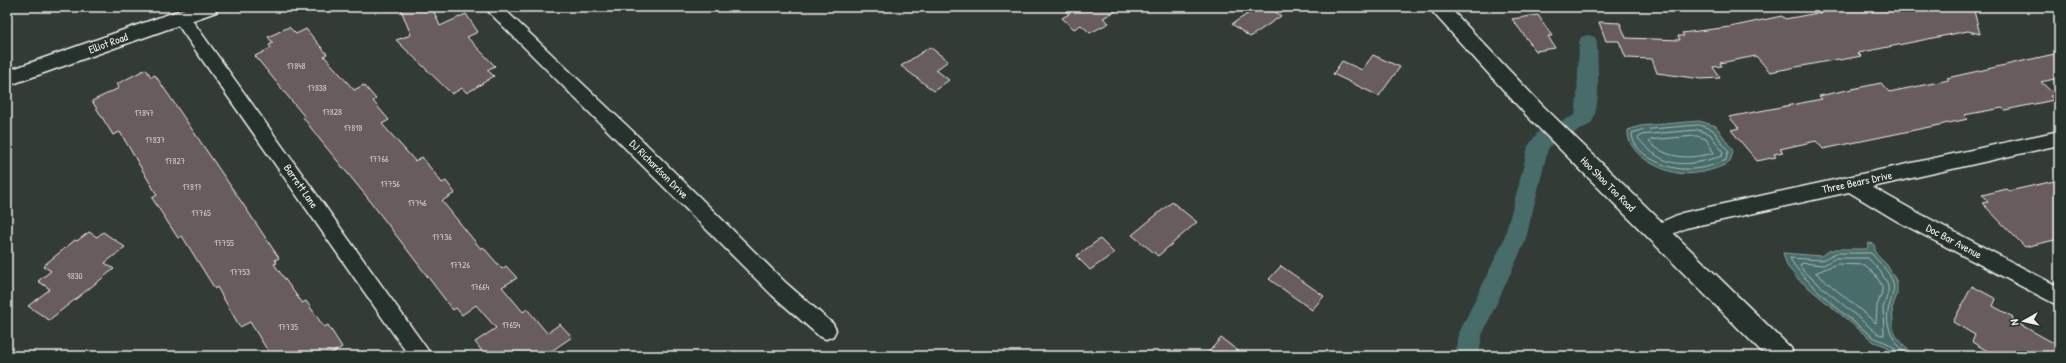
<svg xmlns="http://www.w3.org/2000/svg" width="2066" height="363" font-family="'Patrick Hand',sans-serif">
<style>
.water{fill:#476c6a;stroke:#8ca19c}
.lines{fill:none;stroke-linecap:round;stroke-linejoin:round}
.shore{stroke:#afbcb6;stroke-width:1}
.canal{fill:#476c6a;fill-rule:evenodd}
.building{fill:#675c5e;stroke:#f4f1e8}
.minor-casing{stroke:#f4f1e8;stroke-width:3}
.tertiary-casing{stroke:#f4f1e8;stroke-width:3}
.minor{fill:#26332d;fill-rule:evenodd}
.tertiary{fill:#26332d;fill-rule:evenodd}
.labels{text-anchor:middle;stroke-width:3.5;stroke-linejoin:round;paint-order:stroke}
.number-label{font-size:9px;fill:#d1ccc6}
.street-label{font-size:11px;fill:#f4f1e8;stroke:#26332d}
</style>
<rect width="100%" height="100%" fill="#333b37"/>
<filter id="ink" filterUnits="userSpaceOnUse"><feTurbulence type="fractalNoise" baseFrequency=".025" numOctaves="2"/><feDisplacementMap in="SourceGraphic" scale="8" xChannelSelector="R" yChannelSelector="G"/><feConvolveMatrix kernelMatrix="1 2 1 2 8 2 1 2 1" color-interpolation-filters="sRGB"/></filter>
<g filter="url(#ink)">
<g class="water">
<path d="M1699,121L1716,126L1733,151L1730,162C1717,170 1692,176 1677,173C1657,169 1626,153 1628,130L1640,126Z"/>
<path d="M1869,243L1874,244L1876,254L1887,265L1897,282V295L1892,308L1894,333L1913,356H1896L1886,346L1874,342L1797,278L1787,266L1783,253L1821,256L1829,251L1836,249H1867Z"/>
</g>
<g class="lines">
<g class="shore">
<path d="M1699,125L1713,130L1728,151L1726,160C1713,166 1698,170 1684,169C1666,169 1632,154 1632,133L1641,130Z"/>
<path d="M1698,130L1710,134L1723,152L1722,156C1686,167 1664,170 1638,138L1642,135Z"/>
<path d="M1697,136L1706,139L1714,153C1690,159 1668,160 1649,142L1651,140Z"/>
<path d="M1836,258H1868L1880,271L1888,284V293L1883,308L1884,335L1878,334L1804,272L1800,266L1802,263L1823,265Z"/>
<path d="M1837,264L1865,265L1875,274L1882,286V292L1877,306L1876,323L1816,273Z"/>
<path d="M1898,356C1895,343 1885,343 1875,338C1857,326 1798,277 1790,258L1822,260L1836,253H1871C1878,261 1890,272 1893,283C1895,291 1891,298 1889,307C1883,326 1895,342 1907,356"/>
</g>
<path class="canal" d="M1588,35L1595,37L1597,42C1597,65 1602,105 1591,124L1552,144L1548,149L1525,242L1482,335L1479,356H1455L1458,335L1503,242L1519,184L1528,146L1538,132L1575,115L1577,99L1579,42L1581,37Z"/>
</g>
<g class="building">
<path d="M400,7H432L440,26L466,14L478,32L467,37L495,66L487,70L494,76L467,93L462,88L452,94L396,40L411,35Z"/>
<path d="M1061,7H1123L1103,18L1109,23L1090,33L1081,25L1074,29L1062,18L1069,14Z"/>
<path d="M1258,7H1269L1281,16L1250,37L1232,24Z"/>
<path d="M1851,7H1973L1980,34L1968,31L1858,53L1861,56L1840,60L1839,59L1770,72L1756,56L1720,63L1722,66L1713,67L1720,78L1701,79L1657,73L1652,59L1626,58L1619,41H1606L1599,22L1620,23L1626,38L1680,40L1678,36H1684L1682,33L1730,27L1782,16L1785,19Z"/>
<path d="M1538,15L1552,36H1548L1555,48L1536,51L1512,19Z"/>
<path d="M289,27L296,34L306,29L327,54L324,56L354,90L364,85L376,99L373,101L389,120L382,124L415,161L422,157L442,183L446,181L455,193L442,201L481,249L483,247L502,269L506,266L517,278L502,287L523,312L527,309L547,333L560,324L572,337L544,356H486L475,342L496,328L476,305L462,315L456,308L453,310L367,197L317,136L303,117L304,116L255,56L271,48L269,45L273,43L268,37Z"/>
<path d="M930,47L948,61L936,70L949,80L934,91L901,66Z"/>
<path d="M2059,53V78L2041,82L2055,95L2050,96L2054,100L2005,110L2002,108L1964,115L1968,119L1823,149L1816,141L1780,149L1783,152L1774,154L1776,157L1757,161L1731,130L1739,128L1729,117L1822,99L1819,96L1881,83L1889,92L1949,80L1947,78Z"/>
<path d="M1373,55L1400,67L1379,96L1333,74L1342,61L1362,70Z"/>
<path d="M146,69L151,77L155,75L249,213L279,258L275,260L277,263L274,264L302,303L306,301L324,327L328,325L342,347L327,356H271L250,322L240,327L217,287L215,289L182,236L178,238L152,198L157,195L120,132L113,135L92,101L119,88L117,84Z"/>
<path d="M2059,180V239L2025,247L1982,203L1988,202L1982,195L2007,189L2009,191Z"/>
<path d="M1172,202L1197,222L1158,256L1132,235Z"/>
<path d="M89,232L97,237L103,232L125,247L105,263L114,269L49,320L28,306L50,289L38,281L51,271L43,266L75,240L77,241Z"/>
<path d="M1100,239L1114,253L1090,270L1076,256Z"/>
<path d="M1281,266L1324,296L1312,310L1269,279Z"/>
<path d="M1972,286L1996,299L1993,306L2013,317L2012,320L2059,346V356H1996L1972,342L1975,335L1953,322Z"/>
<path d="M1221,338L1245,356H1205Z"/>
</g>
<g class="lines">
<g class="minor-casing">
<g id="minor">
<path d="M484,7H502L644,142L786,283L833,324L836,330L833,336L826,339L819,336L772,295Z"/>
<path d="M181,11L187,13L432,356H409L175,21L173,17L175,13Z"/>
<path d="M2059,131V145L1872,187L1911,209L2059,287V306L1897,221L1849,192L1686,228L1657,241L1650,239L1647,233L1650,227L1682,213Z"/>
</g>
</g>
<g class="tertiary-casing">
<g id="tertiary">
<path d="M189,7H219L216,12L7,86V71Z"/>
<path d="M1428,7H1449L1541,104L1791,348L1794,356H1766L1527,116Z"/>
</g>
</g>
<use href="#minor" class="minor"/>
<use href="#tertiary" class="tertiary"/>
</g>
</g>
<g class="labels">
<g class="number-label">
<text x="296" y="69">17848</text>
<text x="317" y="91">17838</text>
<text x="332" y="115">17828</text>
<text x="144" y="116">17847</text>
<text x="353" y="131">17818</text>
<text x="155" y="143">17837</text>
<text x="379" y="162">17766</text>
<text x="175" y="164">17827</text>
<text x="390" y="187">17756</text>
<text x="192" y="190">17817</text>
<text x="417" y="206">17746</text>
<text x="201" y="216">17765</text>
<text x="442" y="240">17736</text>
<text x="224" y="246">17755</text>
<text x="460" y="268">17726</text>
<text x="240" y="275">17753</text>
<text x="75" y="279">9830</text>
<text x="480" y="290">17664</text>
<text x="511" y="328">17654</text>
<text x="288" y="330">17735</text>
</g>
<g class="street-label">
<text transform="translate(108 43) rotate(-20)" y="4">Elliot Road</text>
<text transform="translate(659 169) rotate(45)" y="4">DJ Richardson Drive</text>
<text transform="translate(1857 182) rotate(-12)" y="4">Three Bears Drive</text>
<text transform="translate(1608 184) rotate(45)" y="4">Hoo Shoo Too Road</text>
<text transform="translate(301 186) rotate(55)" y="4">Barrett Lane</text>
<text transform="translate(1954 241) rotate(28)" y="4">Doc Bar Avenue</text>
</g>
</g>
<rect width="2066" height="363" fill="none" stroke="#26332d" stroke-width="24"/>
<rect x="12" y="12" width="2042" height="339" fill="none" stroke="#f4f1e8" stroke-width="1.5" filter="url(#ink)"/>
<g transform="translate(2024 321) rotate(262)" stroke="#26332d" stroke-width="3" paint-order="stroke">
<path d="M0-3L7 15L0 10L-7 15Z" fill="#f4f1e8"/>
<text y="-6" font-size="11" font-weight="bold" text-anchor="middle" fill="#f4f1e8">N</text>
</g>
</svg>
